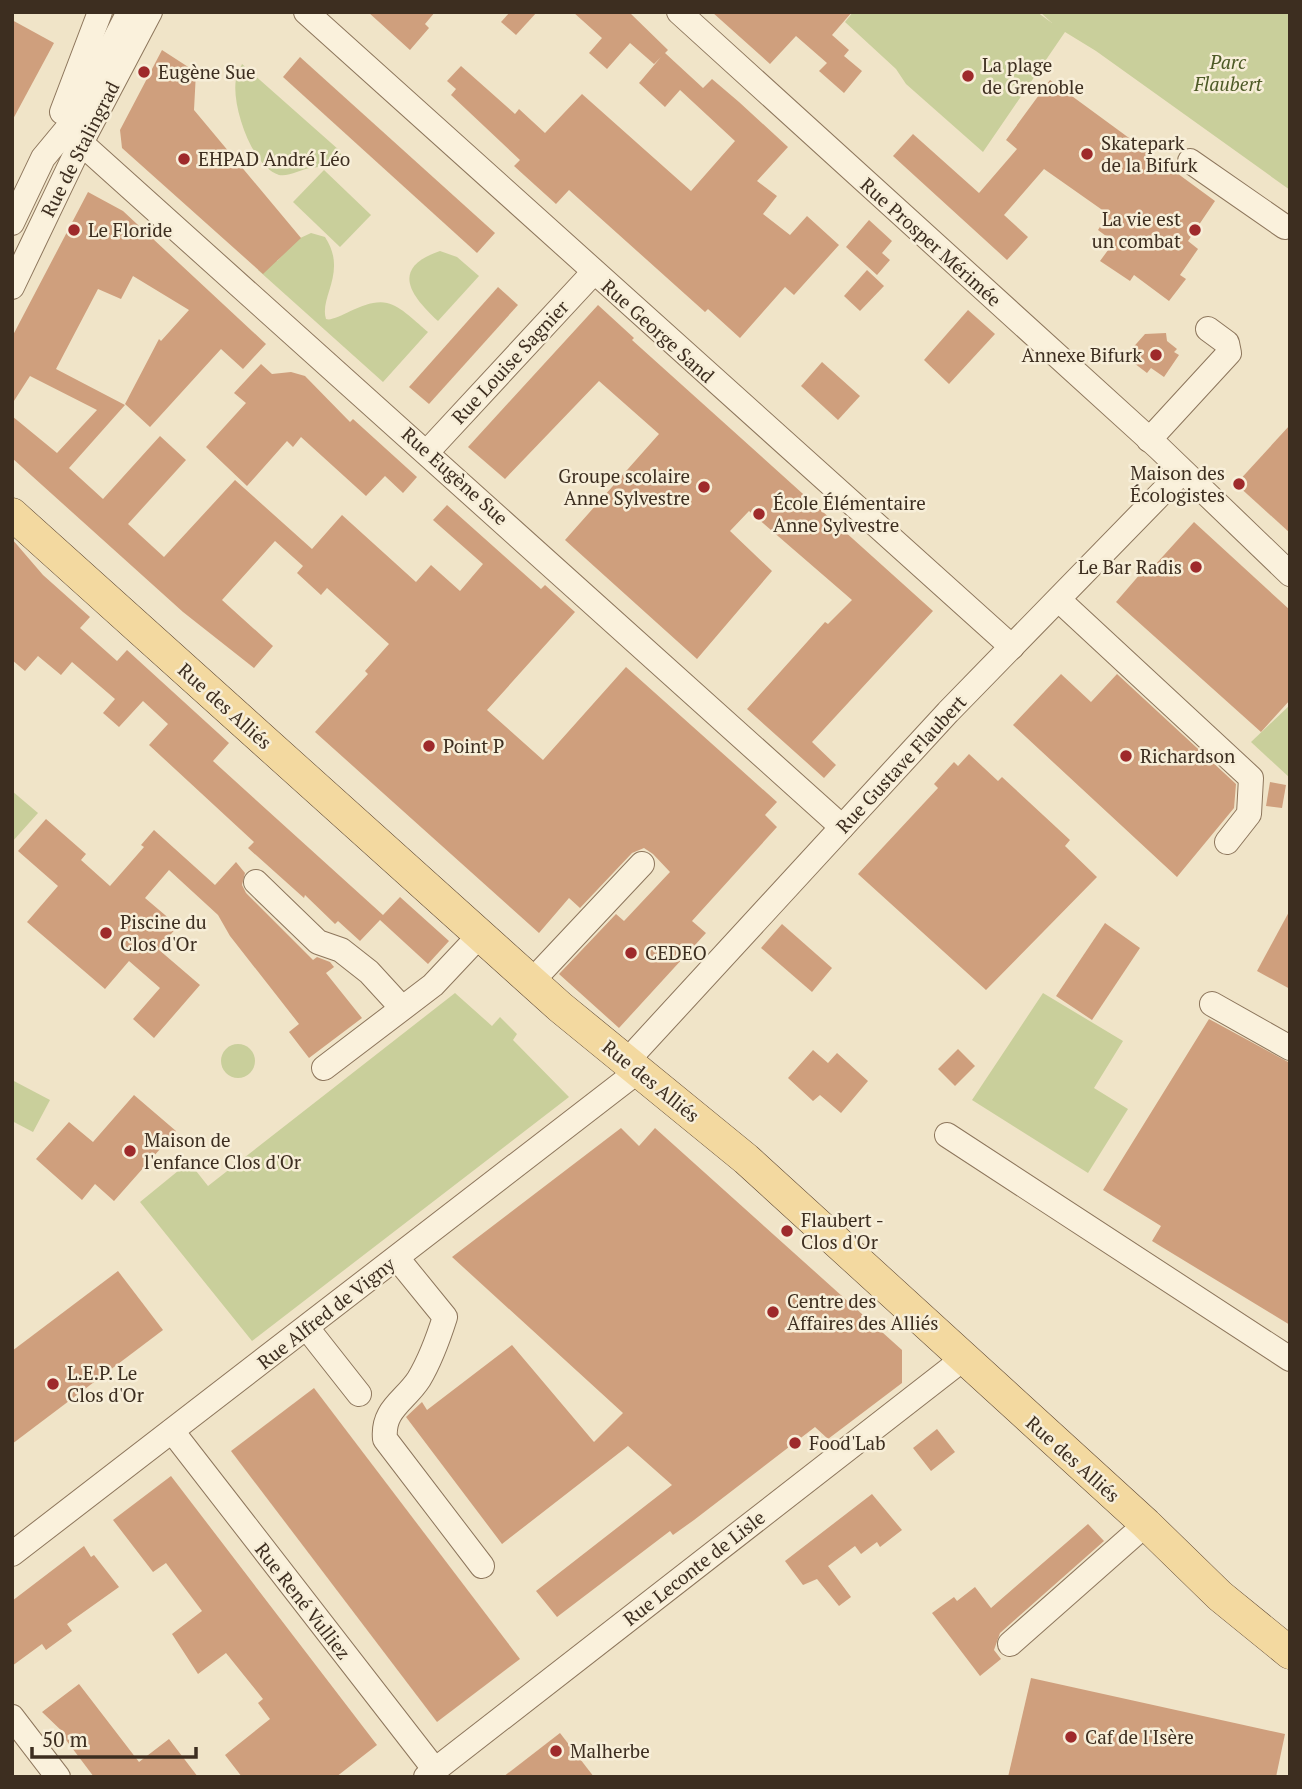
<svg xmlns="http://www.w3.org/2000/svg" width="1302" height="1789" font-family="'PT Serif',serif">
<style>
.green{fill:#c9cf9b}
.building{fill:#cf9f7d}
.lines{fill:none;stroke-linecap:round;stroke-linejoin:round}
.minor-casing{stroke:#8d765c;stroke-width:26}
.major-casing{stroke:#5b4430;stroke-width:33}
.minor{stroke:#faf1dc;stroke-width:24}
.major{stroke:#f3d9a0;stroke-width:32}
.poi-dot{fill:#9e2a2b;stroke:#f7eed8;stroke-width:2.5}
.labels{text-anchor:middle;stroke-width:5;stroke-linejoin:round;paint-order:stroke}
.park-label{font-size:19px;font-style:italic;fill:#4d5a26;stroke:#f7eed8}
.poi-label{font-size:19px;fill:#3d2e20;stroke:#f7eed8;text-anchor:start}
.street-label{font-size:19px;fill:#3d2e20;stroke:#f7eed8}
</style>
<rect width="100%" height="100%" fill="#f0e4c8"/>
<g class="green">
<path d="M853,12H1037L1052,23L1040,12H1290V190L1096,51L1065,32L983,152L906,84L896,69L845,22Z"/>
<path d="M242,64L339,150L342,157L339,165C329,168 321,166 311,168C301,169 289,177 279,175C252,167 231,105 236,79C236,74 240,69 242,64Z"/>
<path d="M324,170L371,215L340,247L293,202Z"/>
<path d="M311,233L325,237C348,272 319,297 326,319C336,323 364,298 387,303C401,306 417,323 428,332L383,382L258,270L267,260L277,261L296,240Z"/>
<path d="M440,251L457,257L479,276L438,321C410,295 390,268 440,251Z"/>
<path d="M1290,705V778L1251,742Z"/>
<path d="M12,791L38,813L12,842Z"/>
<path d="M455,993L492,1026L500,1017L517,1034L513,1040L569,1097L252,1341L140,1202L189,1162L208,1186Z"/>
<path d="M1043,993L1123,1041L1094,1088L1128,1109L1088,1173L972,1100Z"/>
<circle cx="238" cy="1061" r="17"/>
<path d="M12,1080L50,1100L33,1132L12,1121Z"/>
</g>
<g class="building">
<path d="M368,12H435L425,24L429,28L410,50Z"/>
<path d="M510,12H537L516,35L501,22Z"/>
<path d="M573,12H629L668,50L665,53L703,88L712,79L739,102L788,147L757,181L777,196L763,214L790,235L807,216L839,245L794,295L785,287L740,338L708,309L705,312L569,190L556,204L514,166L520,160L451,95L456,89L447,81L461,66L515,114L519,109L545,133L582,94L691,191L735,141L680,90L665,107L639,83L661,57L654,64L630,43L607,69L589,53L602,38Z"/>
<path d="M712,12H852L832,35L849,50L844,56L862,71L844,93L819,71L827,63L796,36L770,64Z"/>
<path d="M12,20L54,43L12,121Z"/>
<path d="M162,50L196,72L194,110L301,238L263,274L122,148L120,130Z"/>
<path d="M300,57L495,233L477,253L283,77Z"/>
<path d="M1050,80L1215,201L1188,241L1198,249L1180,275L1186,279L1169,301L1134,275L1130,281L1100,261L1114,242L1098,230L1108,214L1044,169L1004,215L1028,237L1007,260L893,156L913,134L979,193L1017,149L1006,140Z"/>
<path d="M88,192L123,211L266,344L243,369L221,349L150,427L125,404L159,339L161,341L189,310L133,276L121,299L98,289L56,369L125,405L69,468L103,499L160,436L186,460L128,524L164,557L235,480L312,549L342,515L416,582L431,565L460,591L483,564L433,520L447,505L541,589L545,585L575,612L487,710L543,760L626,667L777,802L765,815L777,827L692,921L706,933L619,1028L559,974L616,914L624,921L670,872L653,854L644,848L632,853L580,908L569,898L539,933L315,732L368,674L365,671L389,644L327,588L321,595L297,573L303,566L275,541L222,600L273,646L254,668L183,612L12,458V416L57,453L97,410L30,376L12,404V337Z"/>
<path d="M869,220L892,241L882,253L890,260L877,275L846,247Z"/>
<path d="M867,270L884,286L860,311L844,296Z"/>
<path d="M498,287L518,305L429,404L409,387Z"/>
<path d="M598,305L634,338L632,340L933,611L812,742L836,765L824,778L747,709L825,622L828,624L852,600L749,511L730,531L772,571L697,659L565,540L659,434L599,381L505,479L468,447Z"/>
<path d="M968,310L995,334L949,384L924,360Z"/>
<path d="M1166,333L1167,341L1177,349L1174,352L1179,355L1164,377L1151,368L1147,373L1130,360L1134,355L1129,352L1145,334Z"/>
<path d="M822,362L860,396L838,420L801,386Z"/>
<path d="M261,364L272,374L291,372L305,376L350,422L353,419L417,477L403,493L385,476L366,496L301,437L293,447L287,441L247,486L206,447L246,403L234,393Z"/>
<path d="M1290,425V533L1236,484Z"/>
<path d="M1194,522L1290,610V700L1261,732L1116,602L1141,573L1145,576Z"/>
<path d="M12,539L43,575L90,617L80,628L117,661L127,650L229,743L213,761L383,915L400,897L449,941L428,964L380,920L360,941L338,921L335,924L305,895L304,898L248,848L254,842L149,745L168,724L143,701L119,727L103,713L115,699L72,662L61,675L38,656L25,671L12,660Z"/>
<path d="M1061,674L1091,702L1117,674L1236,784L1234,808L1177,877L1013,725Z"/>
<path d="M969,754L998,781L1002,777L1070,840L1065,846L1097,877L986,990L858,874L938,788L934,784L954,762L958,766Z"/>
<path d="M1270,782L1286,785L1282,808L1266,806Z"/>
<path d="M46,819L86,854L81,860L110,886L144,847L141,845L154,830L215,885L236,862L245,873L242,885L246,893L313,960L317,957L330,962L334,967L326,973L362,1018L309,1058L289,1032L299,1024L230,936L218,915L169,870L145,898L178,926L158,949L200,985L154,1038L133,1019L160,988L129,961L105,989L27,922L58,886L18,851Z"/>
<path d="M1290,910V989L1257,971Z"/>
<path d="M1105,923L1140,948L1092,1020L1056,996Z"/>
<path d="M782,924L832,968L812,992L761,948Z"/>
<path d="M1209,1019L1290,1063V1325L1152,1241L1161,1226L1103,1190Z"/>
<path d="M958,1049L975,1066L955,1086L938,1069Z"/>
<path d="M813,1050L828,1063L837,1053L868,1081L841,1113L820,1095L813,1101L788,1078Z"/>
<path d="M134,1095L176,1131L114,1201L95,1184L82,1200L36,1159L69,1122L93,1142Z"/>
<path d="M621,1128L639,1146L655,1128L902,1350V1383L828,1439L815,1427L694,1520L673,1535L670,1531L557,1617L536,1591L672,1485L628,1446L502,1544L406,1417L422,1402L427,1410L512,1345L594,1442L623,1413L452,1257Z"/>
<path d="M118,1271L163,1330L12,1444V1351Z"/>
<path d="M314,1388L520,1659L437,1722L231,1451Z"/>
<path d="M937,1429L955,1452L931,1471L913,1448Z"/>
<path d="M171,1476L377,1745L336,1777H242L225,1755L270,1719L258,1703L263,1699L226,1653L198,1674L172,1634L202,1611L166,1563L153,1572L113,1520Z"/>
<path d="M872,1494L902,1530L880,1547L877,1542L861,1554L855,1546L828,1566L851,1597L839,1606L817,1579L803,1585L785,1561Z"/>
<path d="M1088,1524L1104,1541L1000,1633L994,1650L1001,1659L980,1676L932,1613L954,1597L957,1601L975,1587L991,1608Z"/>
<path d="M84,1546L91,1557L94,1555L119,1587L67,1624L72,1631L46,1650L42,1644L12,1666V1601Z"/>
<path d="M1031,1678L1285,1734L1276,1777H1008Z"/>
<path d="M79,1684L139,1762L169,1739L198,1777H94L63,1736L65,1734L42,1712Z"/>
<path d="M560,1733L594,1777H503Z"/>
</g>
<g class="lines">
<g class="minor-casing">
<g id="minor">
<path d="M306,12L1012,647"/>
<path d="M679,12L1159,448L1290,574"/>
<path d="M62,112L100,12"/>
<path d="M72,123L81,143L842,827"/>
<path d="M1190,161L1285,227"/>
<path d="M12,223L43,158L72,123L129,12"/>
<path d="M12,287L81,143L150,12"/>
<path d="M1149,440L1229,353L1227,343L1208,329"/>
<path d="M428,451L593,273"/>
<path d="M1059,600L1251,778L1249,814L1227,842"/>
<path d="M256,882L318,942L341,950L369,972L402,1008"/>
<path d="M533,980L642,864"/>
<path d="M1212,1004L1290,1048"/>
<path d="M626,1062L948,712L1182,472"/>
<path d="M324,1068L433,985L480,935"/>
<path d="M947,1135L1290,1359"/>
<path d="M397,1258L445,1317C438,1339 431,1359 419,1379C405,1401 382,1409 385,1439L482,1566"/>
<path d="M307,1328L359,1394"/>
<path d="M172,1431L435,1770"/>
<path d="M12,1554L638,1071"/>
<path d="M1010,1644L1146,1524"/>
<path d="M12,1717L58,1777"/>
<path d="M426,1777L963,1359"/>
</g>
</g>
<g class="major-casing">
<path id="major" d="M12,514L560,1007L746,1159L1146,1524L1220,1596L1290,1653"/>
</g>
<use href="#minor" class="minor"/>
<use href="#major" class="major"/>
</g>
<g class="poi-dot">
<circle cx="144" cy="72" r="7"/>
<circle cx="968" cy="76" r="7"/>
<circle cx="1087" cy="154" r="7"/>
<circle cx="184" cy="159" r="7"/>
<circle cx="74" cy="230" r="7"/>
<circle cx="1195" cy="230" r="7"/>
<circle cx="1156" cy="355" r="7"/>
<circle cx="1239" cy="484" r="7"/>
<circle cx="704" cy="487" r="7"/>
<circle cx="759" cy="514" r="7"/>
<circle cx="1196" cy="567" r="7"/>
<circle cx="429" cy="746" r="7"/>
<circle cx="1126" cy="756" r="7"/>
<circle cx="106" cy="933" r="7"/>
<circle cx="631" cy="953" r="7"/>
<circle cx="130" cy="1151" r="7"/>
<circle cx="787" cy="1231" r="7"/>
<circle cx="773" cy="1312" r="7"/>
<circle cx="53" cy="1384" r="7"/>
<circle cx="795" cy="1443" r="7"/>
<circle cx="1071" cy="1737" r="7"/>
<circle cx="556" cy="1751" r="7"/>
</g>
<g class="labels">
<g class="park-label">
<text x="1228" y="69">Parc<tspan x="1228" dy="22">Flaubert</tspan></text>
</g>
<g class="poi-label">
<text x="982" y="72">La plage<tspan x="982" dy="22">de Grenoble</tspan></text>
<text x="158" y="79">Eugène Sue</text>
<text x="1101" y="150">Skatepark<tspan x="1101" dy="22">de la Bifurk</tspan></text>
<text x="198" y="166">EHPAD André Léo</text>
<text x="1181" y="226" text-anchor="end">La vie est<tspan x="1181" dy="22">un combat</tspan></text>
<text x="88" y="237">Le Floride</text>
<text x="1142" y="362" text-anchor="end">Annexe Bifurk</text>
<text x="1225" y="480" text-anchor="end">Maison des<tspan x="1225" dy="22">Écologistes</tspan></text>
<text x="690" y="483" text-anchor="end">Groupe scolaire<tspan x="690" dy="22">Anne Sylvestre</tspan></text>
<text x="773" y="510">École Élémentaire<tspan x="773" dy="22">Anne Sylvestre</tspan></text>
<text x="1182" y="574" text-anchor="end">Le Bar Radis</text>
<text x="443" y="753">Point P</text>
<text x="1140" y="763">Richardson</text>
<text x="120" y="929">Piscine du<tspan x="120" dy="22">Clos d'Or</tspan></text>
<text x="645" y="960">CEDEO</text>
<text x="144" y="1147">Maison de<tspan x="144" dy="22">l'enfance Clos d'Or</tspan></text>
<text x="801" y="1227">Flaubert -<tspan x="801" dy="22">Clos d'Or</tspan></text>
<text x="787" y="1308">Centre des<tspan x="787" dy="22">Affaires des Alliés</tspan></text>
<text x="67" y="1380">L.E.P. Le<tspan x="67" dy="22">Clos d'Or</tspan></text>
<text x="809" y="1450">Food'Lab</text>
<text x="1085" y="1744">Caf de l'Isère</text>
<text x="570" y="1758">Malherbe</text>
</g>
<g class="street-label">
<text transform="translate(80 149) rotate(-63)" y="7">Rue de Stalingrad</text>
<text transform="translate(931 242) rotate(42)" y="7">Rue Prosper Mérimée</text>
<text transform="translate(658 331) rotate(42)" y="7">Rue George Sand</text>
<text transform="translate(510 362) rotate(-47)" y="7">Rue Louise Sagnier</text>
<text transform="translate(455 476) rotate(42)" y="7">Rue Eugène Sue</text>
<text transform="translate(225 706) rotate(42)" y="7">Rue des Alliés</text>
<text transform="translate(901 764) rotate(-47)" y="7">Rue Gustave Flaubert</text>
<text transform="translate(651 1081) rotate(39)" y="7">Rue des Alliés</text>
<text transform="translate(326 1313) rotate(-38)" y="7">Rue Alfred de Vigny</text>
<text transform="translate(1073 1459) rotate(42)" y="7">Rue des Alliés</text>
<text transform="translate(694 1568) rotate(-38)" y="7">Rue Leconte de Lisle</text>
<text transform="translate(303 1601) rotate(52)" y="7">Rue René Vulliez</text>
</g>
</g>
<rect width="1302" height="1789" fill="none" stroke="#3d2e20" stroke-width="28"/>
<path d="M32 1747v10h164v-10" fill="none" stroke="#3d2e20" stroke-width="3.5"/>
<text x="42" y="1747" font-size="21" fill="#3d2e20" stroke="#f7eed8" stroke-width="5" paint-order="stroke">50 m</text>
</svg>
